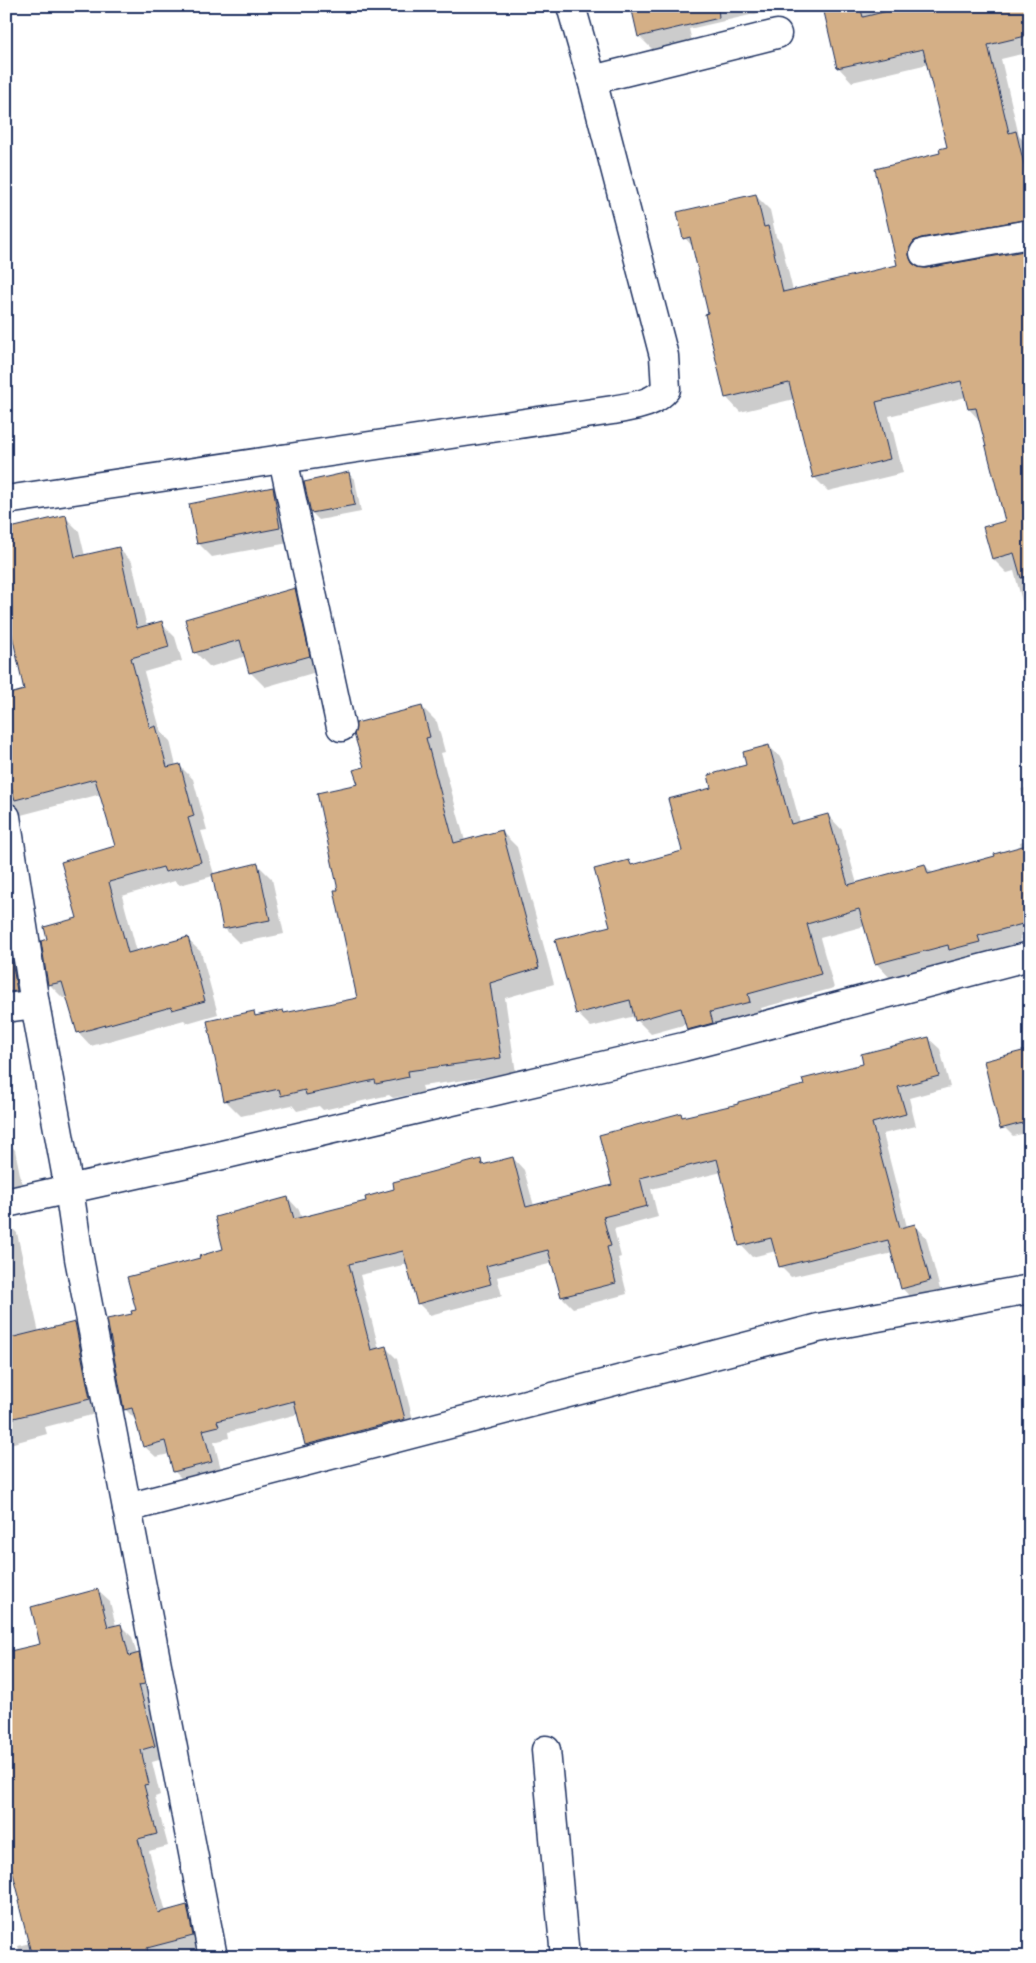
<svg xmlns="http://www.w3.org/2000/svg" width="1036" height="1963" font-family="'Balsamiq Sans',sans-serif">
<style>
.shadow{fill:#0003}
.building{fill:#d4af86;stroke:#1b2f5e}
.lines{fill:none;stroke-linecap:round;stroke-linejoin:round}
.minor-casing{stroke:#1b2f5e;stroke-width:31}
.minor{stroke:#fff;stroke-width:28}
</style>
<rect width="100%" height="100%" fill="#fff"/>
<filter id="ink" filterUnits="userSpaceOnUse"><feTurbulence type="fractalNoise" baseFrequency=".02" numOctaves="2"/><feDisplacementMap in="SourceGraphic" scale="10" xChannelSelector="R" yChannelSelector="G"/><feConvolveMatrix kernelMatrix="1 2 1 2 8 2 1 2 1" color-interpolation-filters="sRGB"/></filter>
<g filter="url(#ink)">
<g class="shadow">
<path d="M633,6H820L788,14L781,8L689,29L692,41L653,50L639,36Z"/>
<path d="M824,6H1030V52L1001,59L1019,136L1030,147V235L923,262L922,269L1030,251V631L1014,571L1007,573L993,559L1007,522L980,421L969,409L966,397L889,416L903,473L828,491L814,477L794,399L740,412L726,397L694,248L685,238L755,195L770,210L776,237L781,242L793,291L899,266L941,154L948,148L928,64L852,82L838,67Z"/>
<path d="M348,473L355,480L361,512L319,520L312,513Z"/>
<path d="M273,489L287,503L294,542L212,557L198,543Z"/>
<path d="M65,517L79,531L85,556L118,548L132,562L147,627L161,623L175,637L182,661L144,672L161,732L170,741L176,766L179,765L193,779L207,830L201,831L214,874L258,865L272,879L284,934L239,943L225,929L213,876L180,885L175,881L122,896L137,952L187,939L201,952L218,1014L187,1023L184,1020L91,1046L78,1032L67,997L63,998L49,984V940L78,918L116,847L101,794L6,819V696L26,691Z"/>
<path d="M295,589L309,604L323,670L265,687L250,672L246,656L210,667L195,652Z"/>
<path d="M422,707L437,722L445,752L441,753L465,841L501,831L517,847L554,984L505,998L516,1073L422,1086L424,1092L393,1098L389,1095L323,1110L319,1106L297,1111L292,1105L241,1116L225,1100L253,1013L257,1016L282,1011L286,1014L359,999L339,891L359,785L365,768Z"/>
<path d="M769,746L783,760L800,823L828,815L842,830L857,884L925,866L934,874L996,857L1021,848L1020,842L1030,839V933L1020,936L1021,942L992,950L993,956L964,964L960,960L890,978L876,963L865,926L820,938L834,988L761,1008L764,1016L702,1043L688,1029L687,1024L651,1034L637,1020L635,1016L591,1027L577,1013L611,927L629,862L633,866L684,852L713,789L748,766Z"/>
<path d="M1030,787V821L1021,789Z"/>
<path d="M10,949L24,963L30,1004L6,1010V950Z"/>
<path d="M1030,1019V1043L1024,1020Z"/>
<path d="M928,1038L940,1049L950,1087L909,1098L916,1126L883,1134L907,1227L915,1225L926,1237L941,1293L913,1300L902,1288L893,1253L791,1277L780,1266L776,1251L752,1257L741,1245L722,1172L651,1189L658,1217L614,1229L621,1257L618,1258L627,1294L573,1308L562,1297L553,1263L497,1277L502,1296L430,1315L418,1303L407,1264L360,1275L379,1349L386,1348L397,1359L416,1431L318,1456L306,1445L298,1414L228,1432L229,1438L214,1442L222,1473L186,1483L174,1471L169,1454L156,1457L144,1446L137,1421L125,1409L133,1315L201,1259L225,1250L288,1198L299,1210L302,1219L367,1202L480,1160L485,1166L513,1158L524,1170L534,1206L614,1186L680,1114L684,1118L805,1086L865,1065Z"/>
<path d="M1030,1050V1132L1013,1136L1000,1123Z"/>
<path d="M6,1136L8,1142L15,1150L22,1184L7,1187L11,1205L6,1210Z"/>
<path d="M6,1222L17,1233L39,1333L75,1324L89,1338L103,1412L45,1427L47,1434L6,1445Z"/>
<path d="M98,1591L110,1602L116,1626L120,1625L132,1637L137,1655L150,1667L166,1758L152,1762L160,1795L155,1797L168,1846L149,1851L166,1912L187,1907L199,1918L204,1948L183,1954L184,1957H21L18,1946L30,1943L22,1901L42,1644Z"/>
</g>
<g class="building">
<path d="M631,6H718L719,18L638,37Z"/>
<path d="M850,6H860L863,17L908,6H1030V35L988,45L1009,133L1016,131L1030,189V219L921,238L914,241L910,247L909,255L912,263L918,267L926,268L1030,250V576L1021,578L1014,553L992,559L983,527L1005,521L976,408L968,409L961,381L876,402L890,459L813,478L789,383L725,398L705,314L708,313L690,237L683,239L677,212L756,194L764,227L768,226L783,292L897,265L875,169L940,153L939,149L947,147L923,49L837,68L824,12Z"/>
<path d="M349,472L355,505L311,513L304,482Z"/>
<path d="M273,487L280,528L197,544L189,504Z"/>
<path d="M66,515L75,557L119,547L137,628L162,621L169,647L131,658L150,728L156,726L167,767L180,764L194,816L188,818L201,862L165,872L163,867L109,882L128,953L188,937L205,1001L172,1010L171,1007L77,1033L62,982L48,985L41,941L47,939L44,927L77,918L61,862L115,846L95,779L15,800L6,769V695L24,690L6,607V529Z"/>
<path d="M295,588L310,656L249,673L240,640L194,653L185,619Z"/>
<path d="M422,706L430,737L426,738L454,843L502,830L539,968L490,983L501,1058L408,1071L409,1077L376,1084L375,1080L306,1095L305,1090L281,1096L279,1089L224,1101L207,1021L254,1011L255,1016L283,1010L284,1013L357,998L334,890H338L317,793L358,784L353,770L364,767L354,734L356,723Z"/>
<path d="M769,745L791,824L828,814L848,885L925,864L928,874L995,856L994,854L1030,844V922L978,936L980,942L949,950L948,945L875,964L859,909L807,924L821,974L748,994L750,1002L710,1012L713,1023L687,1030L681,1008L635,1021L630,1000L576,1014L555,940L610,926L594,869L629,860L631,865L682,851L668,799L711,788L708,775L746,765L743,752Z"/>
<path d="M258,863L270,920L223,929L212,874Z"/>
<path d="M10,948L17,991L6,992V949Z"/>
<path d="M929,1037L939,1076L898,1087L906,1114L872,1123L900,1228L915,1224L930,1281L901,1289L888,1240L779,1267L771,1238L739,1246L717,1159L640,1178L647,1206L603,1217L611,1246L607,1247L616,1283L561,1297L548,1250L486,1266L491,1284L417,1304L403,1251L349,1264L371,1350L386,1346L405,1419L305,1445L294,1401L217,1421L219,1426L203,1430L212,1462L173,1472L165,1441L143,1447L132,1408L124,1410L107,1319L132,1314L131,1311L136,1310L127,1277L200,1258L199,1256L223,1249L215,1217L288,1197L294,1219L366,1201L365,1197L394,1189L393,1182L481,1159L482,1165L513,1157L526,1207L612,1185L599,1135L681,1113L682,1117L738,1104V1102L804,1085L802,1079L863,1064L861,1054Z"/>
<path d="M1030,1049V1121L1000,1129L984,1061Z"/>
<path d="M75,1322L90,1399L6,1420V1339Z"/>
<path d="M98,1589L108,1627L121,1624L129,1656L139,1653L145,1684L139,1685L155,1746L141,1750L149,1784L144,1785L157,1834L138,1839L158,1913L187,1905L193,1936L147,1948L149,1957H32L18,1901L20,1900L6,1847V1652L40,1644L31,1607Z"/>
</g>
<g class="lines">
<g class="minor-casing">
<g id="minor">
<path d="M592,80L777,34"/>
<path d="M924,253L1030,234"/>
<path d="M283,459L341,727"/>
<path d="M6,500L613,410C632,406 653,405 666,389L664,356L592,80L571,6"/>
<path d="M6,817L35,1004L69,1189L79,1258L213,1957"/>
<path d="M6,1008L35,1004"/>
<path d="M6,1203L218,1156L683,1047L1030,956"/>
<path d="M127,1508L818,1328L1030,1289"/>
<path d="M546,1750L565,1957"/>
</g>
</g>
<use href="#minor" class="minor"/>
</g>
</g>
<rect width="1036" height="1963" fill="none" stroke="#fff" stroke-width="25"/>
<rect x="12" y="12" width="1011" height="1938" fill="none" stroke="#1b2f5e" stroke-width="2" filter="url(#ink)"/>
</svg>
